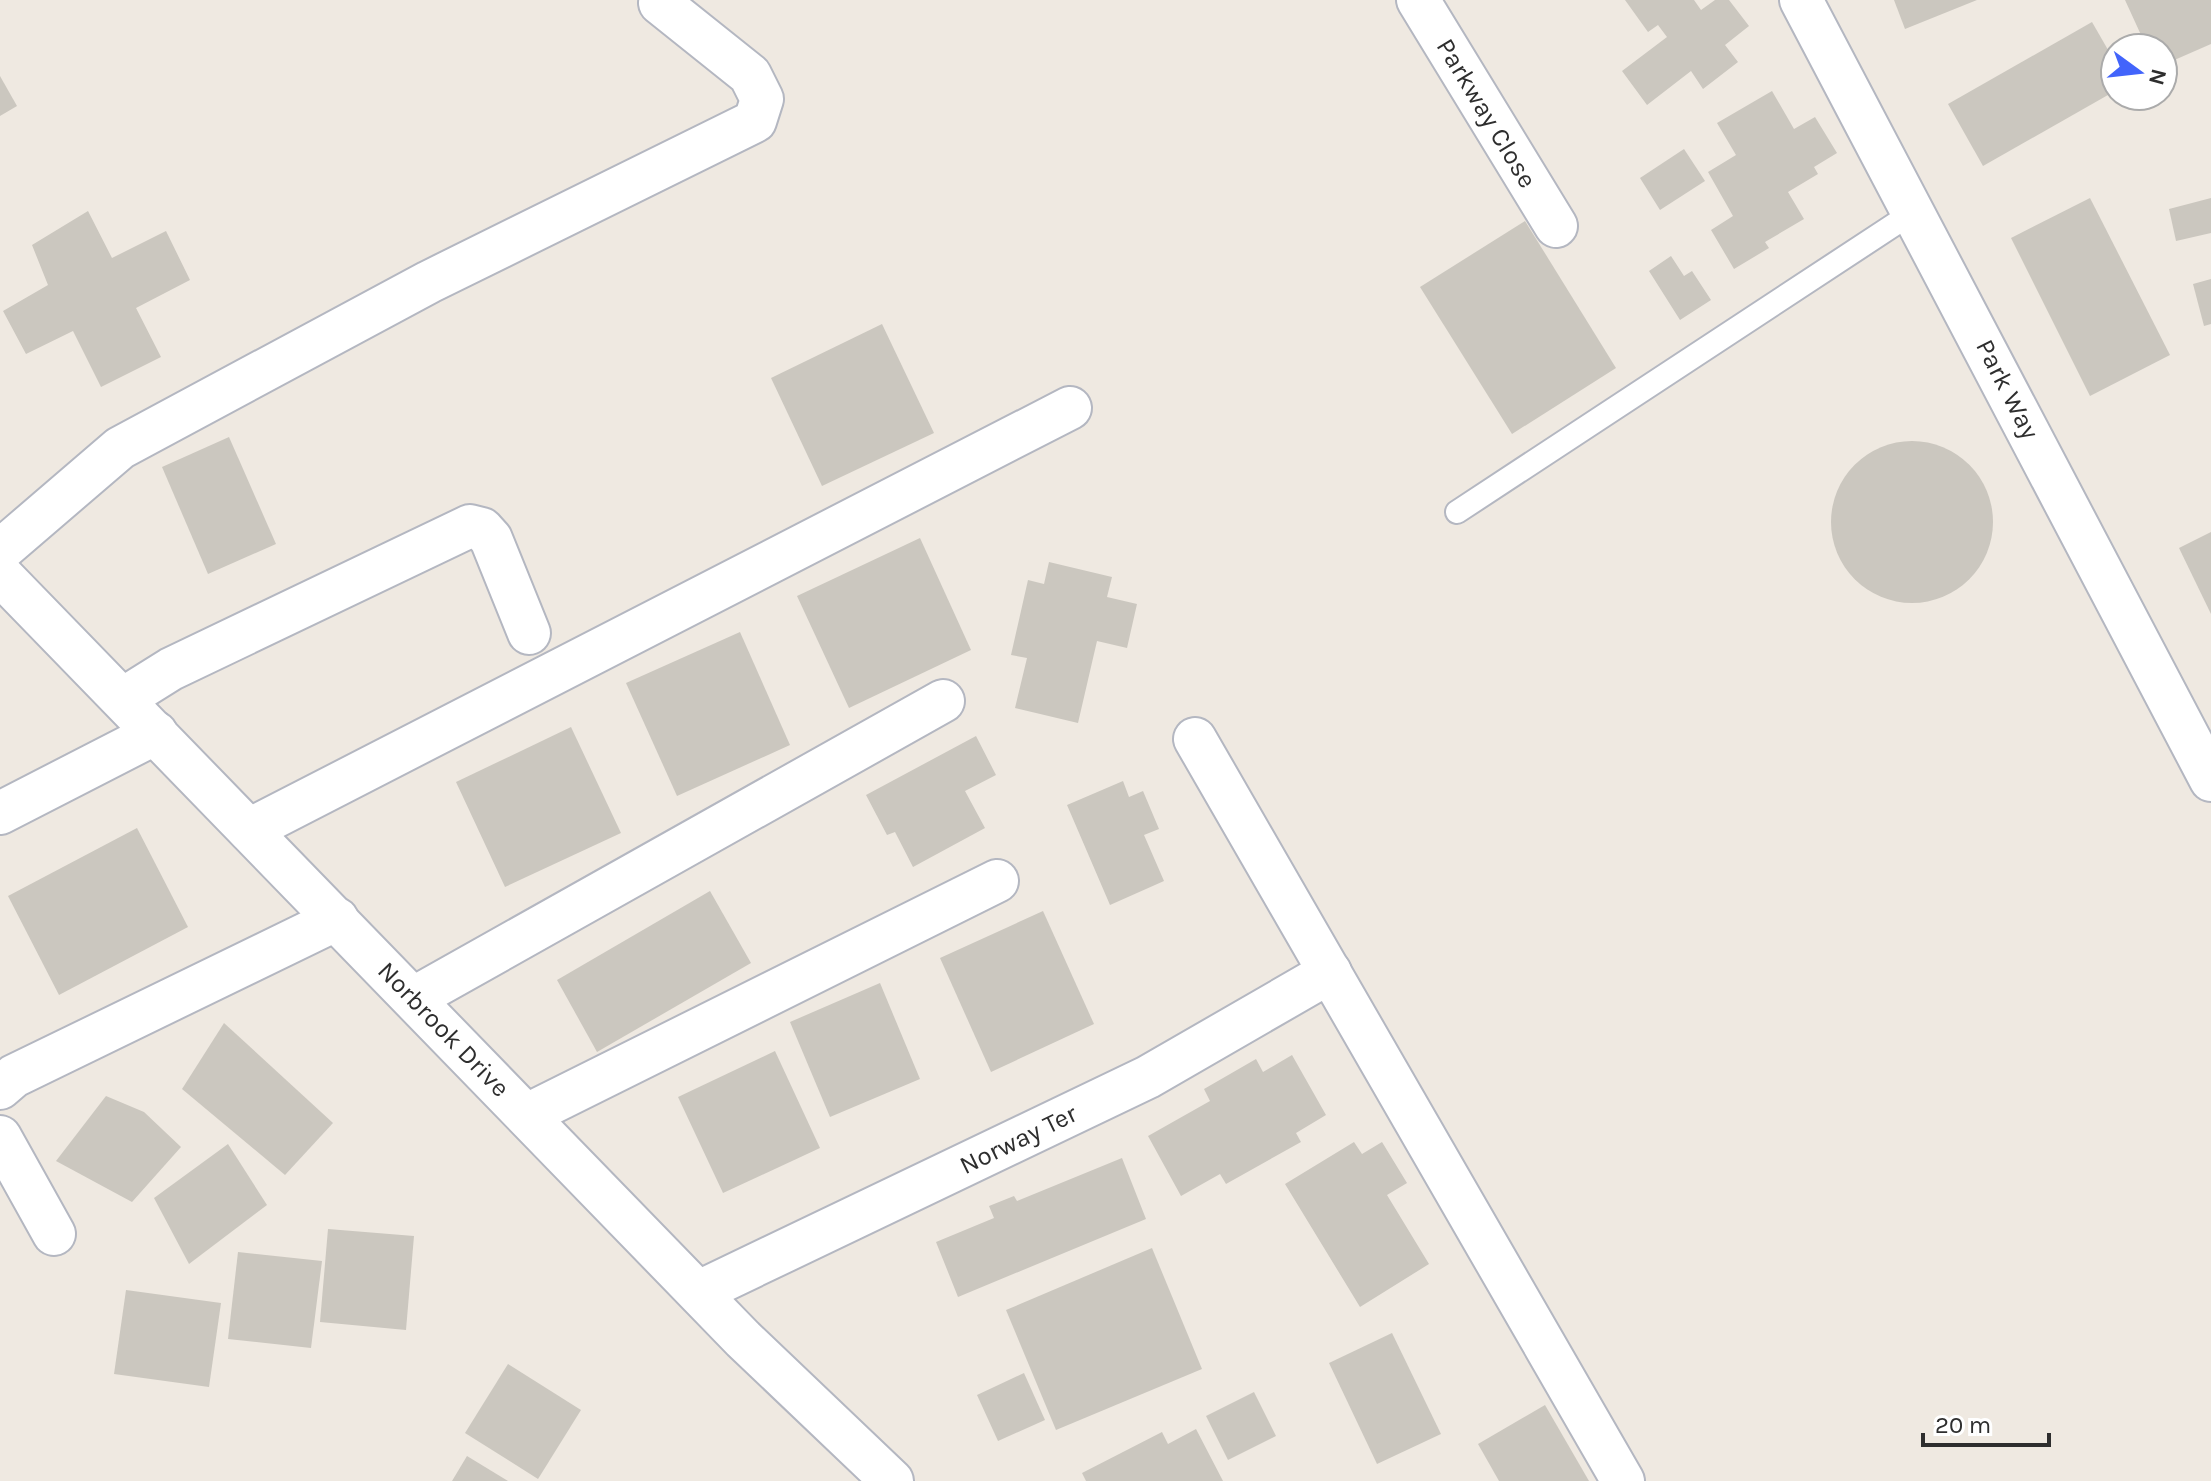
<svg xmlns="http://www.w3.org/2000/svg" width="2211" height="1481" font-family="Karla,sans-serif">
<style>
.building{fill:#cbc7bf}
.lines{fill:none;stroke-linecap:round;stroke-linejoin:round}
.service-casing{stroke:#b4b7c1;stroke-width:26}
.minor-casing{stroke:#b4b7c1;stroke-width:46}
.service{stroke:#fff;stroke-width:22}
.minor{stroke:#fff;stroke-width:42}
.labels{text-anchor:middle;stroke-width:6;stroke-linejoin:round;paint-order:stroke}
.street-label{font-size:26px;fill:#2e2e2e;stroke:#fff}
</style>
<rect width="100%" height="100%" fill="#efe9e1"/>
<g class="building">
<path d="M1625,0H1694L1701,10L1715,0H1729L1749,26L1725,45L1738,62L1703,89L1691,71L1647,105L1622,71L1667,37L1658,25L1648,32Z"/>
<path d="M1894,0H1977L1905,29Z"/>
<path d="M2125,0H2211V44L2163,65V48H2147Z"/>
<path d="M2092,22L2115,62V91L1983,166L1948,104Z"/>
<path d="M0,76L17,106L0,116Z"/>
<path d="M1772,91L1794,129L1815,117L1837,153L1814,167L1818,174L1788,192L1804,219L1765,242L1769,248L1734,269L1711,230L1733,216L1708,172L1736,155L1717,123Z"/>
<path d="M1684,149L1705,181L1660,210L1640,178Z"/>
<path d="M2090,198L2170,355L2090,396L2011,238Z"/>
<path d="M2211,198V233L2176,241L2169,209Z"/>
<path d="M88,211L112,258L166,231L190,280L136,308L161,357L101,387L73,331L26,354L3,311L48,285L32,245Z"/>
<path d="M1525,221L1616,368L1512,434L1420,287Z"/>
<path d="M1671,256L1684,276L1692,271L1711,300L1680,320L1649,271Z"/>
<path d="M2211,279V324L2204,326L2193,284Z"/>
<path d="M882,324L934,433L822,486L771,378Z"/>
<path d="M229,437L276,544L208,574L162,467Z"/>
<circle cx="1912" cy="522" r="81"/>
<path d="M2211,532V614L2179,548Z"/>
<path d="M920,538L971,650L849,708L797,596Z"/>
<path d="M1049,562L1112,577L1107,597L1137,604L1127,648L1097,641L1078,723L1015,708L1027,658L1011,655L1028,580L1044,584Z"/>
<path d="M740,632L790,745L677,796L626,683Z"/>
<path d="M571,727L621,833L505,887L456,782Z"/>
<path d="M976,736L996,775L965,791L985,828L913,867L895,832L887,835L866,795Z"/>
<path d="M1123,781L1129,797L1143,791L1159,829L1144,835L1164,881L1110,905L1067,805Z"/>
<path d="M137,828L188,927L59,995L8,896Z"/>
<path d="M710,891L751,963L597,1052L557,980Z"/>
<path d="M1043,911L1094,1024L991,1072L940,958Z"/>
<path d="M880,983L920,1079L830,1117L790,1022Z"/>
<path d="M224,1023L333,1123L285,1175L182,1089Z"/>
<path d="M775,1051L820,1148L723,1193L678,1097Z"/>
<path d="M1292,1055L1326,1115L1296,1133L1301,1142L1226,1184L1220,1174L1181,1196L1148,1136L1210,1101L1204,1089L1256,1059L1263,1072Z"/>
<path d="M106,1096L144,1112L181,1147L132,1202L56,1161Z"/>
<path d="M1354,1142L1362,1154L1382,1142L1407,1183L1387,1195L1429,1264L1360,1307L1285,1184Z"/>
<path d="M228,1144L267,1205L189,1264L154,1198Z"/>
<path d="M1122,1158L1146,1219L958,1297L936,1242L994,1218L989,1206L1014,1196L1017,1201Z"/>
<path d="M328,1229L414,1236L406,1330L320,1322Z"/>
<path d="M1152,1248L1202,1369L1056,1430L1006,1310Z"/>
<path d="M238,1252L322,1261L311,1348L228,1339Z"/>
<path d="M126,1290L221,1303L209,1387L114,1374Z"/>
<path d="M1392,1333L1441,1434L1377,1464L1329,1363Z"/>
<path d="M508,1364L581,1410L538,1479L465,1433Z"/>
<path d="M1024,1373L1045,1420L998,1441L977,1395Z"/>
<path d="M1254,1392L1276,1436L1228,1460L1206,1416Z"/>
<path d="M1545,1405L1589,1481H1499L1478,1444Z"/>
<path d="M1196,1429L1223,1481H1086L1082,1473L1162,1432L1168,1444Z"/>
<path d="M467,1456L508,1481H452Z"/>
</g>
<g class="lines">
<g class="service-casing">
<path id="service" d="M1457,512L1915,211"/>
</g>
<g class="minor-casing">
<g id="minor">
<path d="M1418,0L1556,226"/>
<path d="M1801,0L2211,780"/>
<path d="M0,551L120,448L429,282L755,121L762,99L750,75L660,3"/>
<path d="M0,574L743,1339L892,1481"/>
<path d="M123,699L171,669L470,526L482,529L491,539L529,633"/>
<path d="M1195,739L1623,1481"/>
<path d="M0,813L156,733"/>
<path d="M249,830L1070,408"/>
<path d="M414,998L943,701"/>
<path d="M0,1088L14,1076L337,919"/>
<path d="M527,1115L997,881"/>
<path d="M0,1137L54,1234"/>
<path d="M699,1292L1148,1077L1330,972"/>
</g>
</g>
<use href="#service" class="service"/>
<use href="#minor" class="minor"/>
</g>
<g class="labels">
<g class="street-label">
<text transform="translate(1487 113) rotate(59)" y="9">Parkway Close</text>
<text transform="translate(2008 389) rotate(63)" y="9">Park Way</text>
<text transform="translate(444 1029) rotate(46)" y="9">Norbrook Drive</text>
<text transform="translate(1018 1139) rotate(-26)" y="9">Norway Ter</text>
</g>
</g>
<g transform="translate(2139 72) rotate(105)"><circle r="38" fill="#ffffff" stroke="#ababab" stroke-width="2"/>
<path d="M0-6L14 30L0 20L-14 30Z" fill="#4264fb"/>
<text y="-12" font-size="22" font-weight="bold" text-anchor="middle" fill="#2e2e2e">N</text>
</g>
<path d="M1923 1433v12h126v-12" fill="none" stroke="#2e2e2e" stroke-width="4"/>
<text x="1935" y="1433" font-size="24" fill="#2e2e2e" stroke="#ffffff" stroke-width="6" paint-order="stroke">20 m</text>
</svg>
